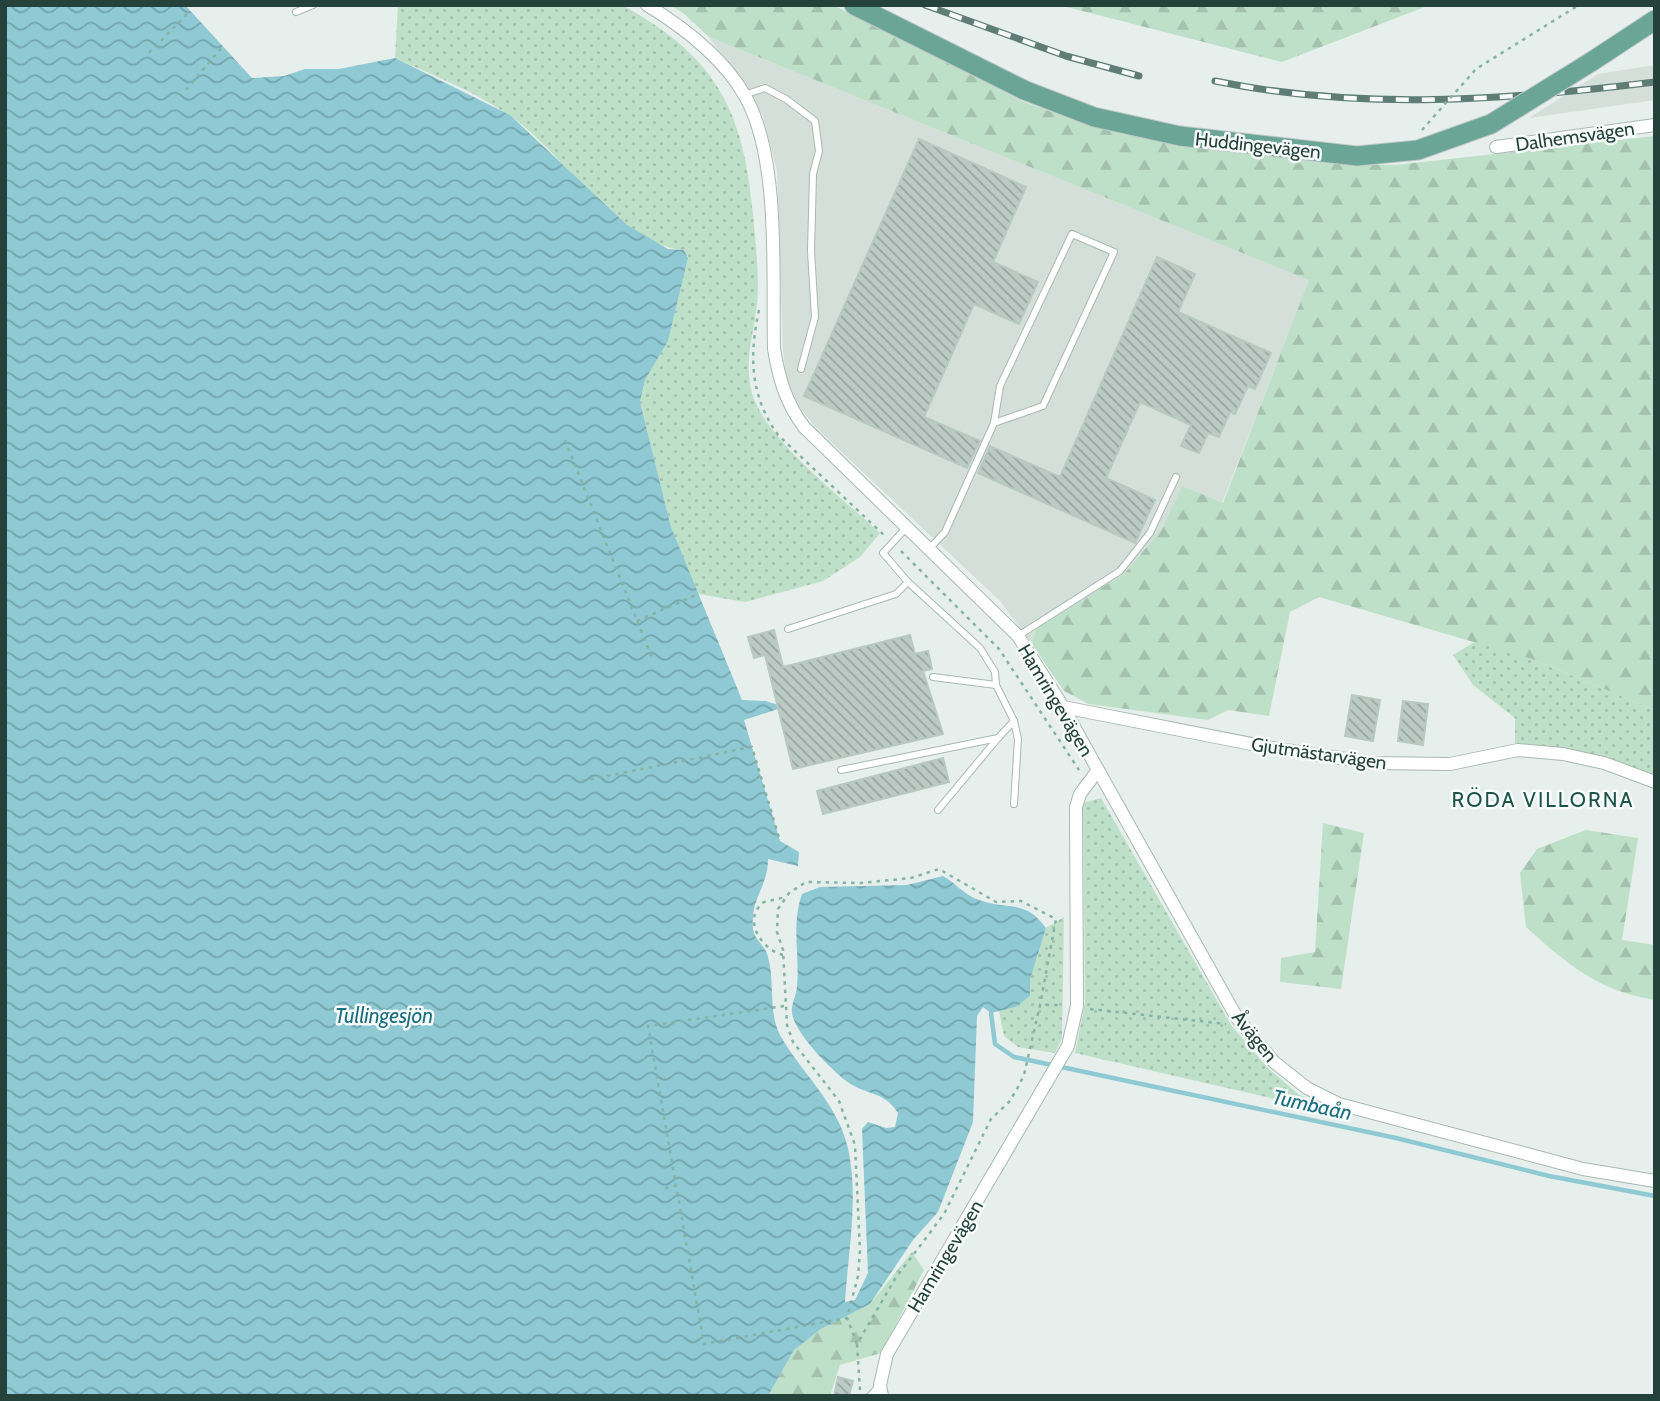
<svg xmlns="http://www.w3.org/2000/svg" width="1660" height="1401" font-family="Cabin,sans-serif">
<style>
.built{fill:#d4dfda}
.grass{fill:url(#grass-dots)}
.forest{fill:url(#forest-firs)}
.water{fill:url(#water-waves)}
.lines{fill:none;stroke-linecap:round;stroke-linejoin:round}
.stream{stroke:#8ec9d4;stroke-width:4.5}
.building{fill:url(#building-back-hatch);stroke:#b8c9c2;stroke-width:2}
.lane-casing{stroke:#a8b8b2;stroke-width:8}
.street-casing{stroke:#a8b8b2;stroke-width:14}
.primary-casing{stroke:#c2cac8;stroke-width:21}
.path{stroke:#86b3a5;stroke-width:2.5;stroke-dasharray:3.5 5;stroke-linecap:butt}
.lane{stroke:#fff;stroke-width:6}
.street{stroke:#fff;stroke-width:12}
.primary{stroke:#6aa596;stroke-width:19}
.rail-casing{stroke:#5f7d75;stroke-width:7}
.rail{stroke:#f7fbf9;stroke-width:4.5;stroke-dasharray:13;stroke-linecap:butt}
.primary-bridge-casing{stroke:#c2cac8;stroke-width:21;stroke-linecap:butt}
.path-bridge{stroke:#86b3a5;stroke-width:2.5;stroke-dasharray:3.5 5;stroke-linecap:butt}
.primary-bridge{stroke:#6aa596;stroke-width:19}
.labels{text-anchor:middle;stroke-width:5;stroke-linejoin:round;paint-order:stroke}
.street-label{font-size:19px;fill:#24423a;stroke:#f7fbf9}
.neighbourhood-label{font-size:21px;letter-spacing:2px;fill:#1f5548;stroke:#f7fbf9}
.water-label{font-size:21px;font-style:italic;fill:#1c6f80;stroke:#f7fbf9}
</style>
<defs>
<pattern id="grass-dots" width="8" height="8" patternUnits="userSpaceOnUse" patternTransform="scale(1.75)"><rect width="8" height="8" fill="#bfe0c8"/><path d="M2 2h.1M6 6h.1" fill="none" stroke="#a4c1ad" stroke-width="1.8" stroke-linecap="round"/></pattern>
<pattern id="forest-firs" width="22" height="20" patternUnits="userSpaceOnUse" patternTransform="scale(1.75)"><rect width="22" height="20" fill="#bfe0c8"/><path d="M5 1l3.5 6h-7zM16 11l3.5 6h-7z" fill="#a4c1ad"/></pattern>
<pattern id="water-waves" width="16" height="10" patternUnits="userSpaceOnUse" patternTransform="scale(1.75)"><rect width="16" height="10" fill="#8ec9d4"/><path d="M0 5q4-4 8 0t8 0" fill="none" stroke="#74a5ad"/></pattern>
<pattern id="building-back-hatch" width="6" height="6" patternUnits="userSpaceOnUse" patternTransform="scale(1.75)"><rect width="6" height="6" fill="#bbcac4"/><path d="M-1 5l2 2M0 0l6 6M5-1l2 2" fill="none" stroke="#98a6a0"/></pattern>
</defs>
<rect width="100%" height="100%" fill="#e6efeb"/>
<g class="built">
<path d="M709,37L1310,280L1222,503L1182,487L1161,530L1125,573L1036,629L1032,644L1000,601L815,427L797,404L786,375L783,350L777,170L762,114Z"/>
<path d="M1655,65V100L1529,118L1598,74Z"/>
</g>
<g class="grass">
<path d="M398,5H622C716,57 743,108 753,214C755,238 758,263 758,288C758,324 742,357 752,393C766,441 843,498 880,533L860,557L823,581L745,602L698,594L671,527L640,402L645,380L668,341L688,257L684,250C616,245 563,151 509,115C475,92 433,75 395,58Z"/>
<path d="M1476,641L1532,659L1655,710V775C1606,757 1567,747 1515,743V718L1473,685L1453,655Z"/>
<path d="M1101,798L1231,1025L1268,1068L1298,1094L1340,1114L1075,1053L1085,1003L1083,803Z"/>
<path d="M1064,917L1062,1038L1055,1053L1018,1047L1004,1036L999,1011L1016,1007L1030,996V980L1046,928Z"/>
</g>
<g class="forest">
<path d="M670,5H833L1024,102L1076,121L1179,146L1344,164L1395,165L1655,136V710L1532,659L1319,597L1290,612L1269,716L1228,710L1208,720L1089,704L1064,691L1032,644L1036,629L1125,573L1161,530L1182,486L1223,503L1309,280L709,37L683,13Z"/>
<path d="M1059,5H1430L1282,62Z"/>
<path d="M1323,823L1364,833L1341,989L1280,982L1281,958L1315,952Z"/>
<path d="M1586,830L1638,838L1622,940L1655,945V1000C1598,991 1567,964 1526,927L1520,873L1537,849Z"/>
<path d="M912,1252L924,1270L881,1353L840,1365L830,1396H768L794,1350L821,1329L870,1304Z"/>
</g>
<path class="water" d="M5,5H185L252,78L284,76L305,69H339L395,58L510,115L627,225L668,249L684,250L688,258L668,341L645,380L640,402L671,527L742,700L766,701L784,707L744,720L780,841L799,852L798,866L768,859C768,888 750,897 753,929C754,940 766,946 768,957C775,982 768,1012 780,1035C802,1074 837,1102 848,1148C859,1199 848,1251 845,1302L855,1300L868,1273L862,1129L868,1122L886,1128L895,1127L898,1113C884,1091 869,1096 849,1083C833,1072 793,1032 792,1012C791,1004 797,994 797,986C800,955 791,925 802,894L820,887L907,885L943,876C954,882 963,893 974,898C1006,912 1023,897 1046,928L1030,980V996L1016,1007L991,1013L983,1007L977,1016L973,1122L938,1212L913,1240L870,1304L821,1329L794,1350L768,1396H5Z"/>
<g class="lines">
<path class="stream" d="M991,1013L995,1044L1014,1057L1396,1138L1549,1176L1655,1196"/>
</g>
<g class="building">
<path d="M919,139L1026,187L993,262L1038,282L1019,324L974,304L924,417L980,441L967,468L804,396Z"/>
<path d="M1157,257L1195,274L1178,312L1271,353L1255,389L1248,386L1235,414L1230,412L1219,437L1208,433L1199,453L1181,446L1191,425L1140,402L1106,478L1155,500L1135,543L978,473L990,446L1060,477Z"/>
<path d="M774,630L783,667L910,635L915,654L928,651L932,669L923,671L943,734L793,769L765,655L754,658L748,637Z"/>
<path d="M1352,695L1380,700L1373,741L1345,736Z"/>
<path d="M1403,701L1428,704L1423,745L1398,741Z"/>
<path d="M943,758L949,782L823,814L817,791Z"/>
<path d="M838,1377L853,1381L849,1396H834Z"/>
</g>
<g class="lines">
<g class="lane-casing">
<g id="lane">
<path d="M296,12L313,5"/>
<path d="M744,95L765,88L786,99L815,121L819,151L813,174L811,251L815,317L801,369"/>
<path d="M907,527L883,553L908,582L980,648L995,672L996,685L1014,721L1018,739L1014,804"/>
<path d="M929,549L945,532L994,423L1000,386L1072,234L1114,252L1043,406L994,423"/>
<path d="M788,629L896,594L908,582"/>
<path d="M1018,636L1120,571L1150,533L1176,477"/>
<path d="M933,677L996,685"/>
<path d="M841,770L998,738L1014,721"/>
<path d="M938,810L998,738"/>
<path d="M870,1396L879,1386"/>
</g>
</g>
<g class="street-casing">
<g id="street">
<path d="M647,5C683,27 724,59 745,96C781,159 772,277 774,349C779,379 786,403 804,427L1018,636L1063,707L1098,770L1080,794L1076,807L1077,1006L1068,1046L887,1354L880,1385L882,1396"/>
<path d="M1496,147L1655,125"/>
<path d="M1063,707L1272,748L1373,763L1450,764L1518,750L1563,754L1604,763L1655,782"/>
<path d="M1098,770L1237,1018L1274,1062L1307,1088L1339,1104L1583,1169L1655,1181"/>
</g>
</g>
<g class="primary-casing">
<g id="primary">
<path d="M854,5L1024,90L1094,117L1180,136L1357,156L1418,150L1491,124"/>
<path d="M1591,62L1655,20"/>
</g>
</g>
<g class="path">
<path d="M149,53L189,12"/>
<path d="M186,90L224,45"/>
<path d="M759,310C749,356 750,396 778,435L886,537"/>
<path d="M565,440L652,658"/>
<path d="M901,551L999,649L1079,770"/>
<path d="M637,621L698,594"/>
<path d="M582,781L752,747L780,841"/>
<path d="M783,955C762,950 741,919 764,902L786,897"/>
<path d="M784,1006L648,1026L704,1344L847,1318"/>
<path d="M1090,1009L1226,1024"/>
<path d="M665,1188L675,1186"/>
<path d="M857,1344L847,1318L858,1276L860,1251L855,1145L839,1101L793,1042L787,1025L783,950L777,932L778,909L789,893L806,882L861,883L911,878L939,869L996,902L1021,901L1056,919L1040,1005"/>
<path d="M860,1390L857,1344L895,1279L944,1214L991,1119L1009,1102L1017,1089L1024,1075L1040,1005H1062"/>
</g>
<use href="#lane" class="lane"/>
<use href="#street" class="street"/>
<use href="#primary" class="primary"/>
<g class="rail-casing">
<g id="rail">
<path d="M925,5L1066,56L1139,76"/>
<path d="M1215,81C1361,111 1508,100 1655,82"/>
</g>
</g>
<use href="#rail" class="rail"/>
<g class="primary-bridge-casing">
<path id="primary-bridge" d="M1491,124L1591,62"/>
</g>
<path class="path-bridge" d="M1422,130L1476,69L1579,5"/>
<use href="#primary-bridge" class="primary-bridge"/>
</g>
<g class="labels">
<g class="street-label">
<text transform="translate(1575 136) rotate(-8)" y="7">Dalhemsvägen</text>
<text transform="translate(1258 145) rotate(6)" y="7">Huddingevägen</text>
<text transform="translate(1056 700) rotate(59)" y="7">Hamringevägen</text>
<text transform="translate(1319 753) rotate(8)" y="7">Gjutmästarvägen</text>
<text transform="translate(1255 1036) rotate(51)" y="7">Åvägen</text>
<text transform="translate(945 1256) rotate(-59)" y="7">Hamringevägen</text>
</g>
<g class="neighbourhood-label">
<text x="1543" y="807">RÖDA VILLORNA</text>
</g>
<g class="water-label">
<text x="384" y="1023">Tullingesjön</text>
<text transform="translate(1312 1105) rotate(12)" y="7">Tumbaån</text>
</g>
</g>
<rect width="1660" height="1401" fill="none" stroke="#24423a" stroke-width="14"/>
</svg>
